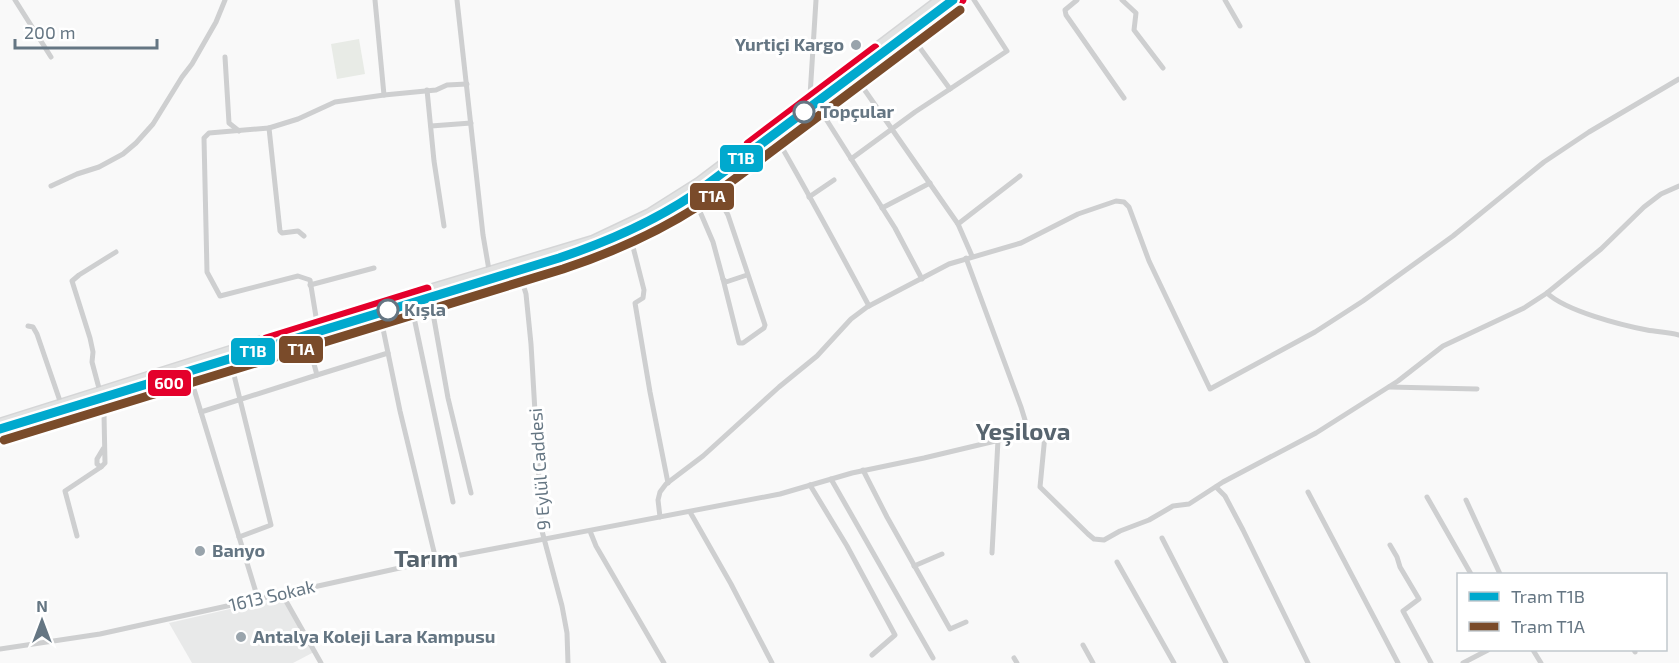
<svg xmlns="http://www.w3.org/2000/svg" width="1679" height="663" font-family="'Exo 2',sans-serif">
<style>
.built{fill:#e8e9e9}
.green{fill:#e8ebe6}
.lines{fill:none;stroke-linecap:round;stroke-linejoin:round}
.primary-casing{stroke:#d5d6d7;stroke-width:11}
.minor{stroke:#cecfd0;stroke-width:5}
.primary{stroke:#e1e2e2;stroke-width:8}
.bus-1-casing{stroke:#fff;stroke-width:14}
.bus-1{stroke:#e4002b;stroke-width:9}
.tram-1-casing{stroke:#fff;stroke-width:14}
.tram-2-casing{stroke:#fff;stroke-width:14}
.tram-1{stroke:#00a9ce;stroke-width:9}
.tram-2{stroke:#7a4b2a;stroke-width:9}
.poi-dot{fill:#99a4ac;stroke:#fff;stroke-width:2}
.stop-dot{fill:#fff;stroke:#657683;stroke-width:3}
.labels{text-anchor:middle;stroke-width:6;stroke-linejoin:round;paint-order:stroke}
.poi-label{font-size:18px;font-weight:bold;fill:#657683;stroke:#fff;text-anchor:start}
.stop-label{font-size:18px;font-weight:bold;fill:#657683;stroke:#fff;text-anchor:start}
.street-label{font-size:18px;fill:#657683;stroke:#fff}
.district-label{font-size:24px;font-weight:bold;fill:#57646e;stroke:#fff}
.line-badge{stroke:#fff;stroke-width:2}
.badge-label{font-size:16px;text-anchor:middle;font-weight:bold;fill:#fff}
</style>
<rect width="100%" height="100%" fill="#f9f9f9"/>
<path class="built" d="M282,597L314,652L293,663H192L169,623Z"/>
<path class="green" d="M359,39L365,74L337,79L331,44Z"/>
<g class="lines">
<g class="primary-casing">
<g id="primary">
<path d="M0,423L317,323L593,240L650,213L699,182L939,0"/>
<path d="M0,435L603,250L649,229L713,188L962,0"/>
</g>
</g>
<g class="minor">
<path d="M15,0L51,57"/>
<path d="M375,0L384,95"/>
<path d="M457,0L483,235L489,270"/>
<path d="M1077,0L1065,10L1066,15L1124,98"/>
<path d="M1122,0L1136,13L1134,30L1163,68"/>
<path d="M1225,0L1240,26"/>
<path d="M225,57L229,123L239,131"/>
<path d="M857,79L958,224L972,256"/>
<path d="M950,89L1007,51L974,0"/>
<path d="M427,90L434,161L444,226"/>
<path d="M810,96L816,0"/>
<path d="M819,108L895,228L922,279"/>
<path d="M431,126L471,123"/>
<path d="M269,128L298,119L335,102L384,95L436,90L447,85L467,84"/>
<path d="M777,139C809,194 839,250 869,306"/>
<path d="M851,159L915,112L950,89L912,37"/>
<path d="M51,186L77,174L99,167L123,154L136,143L153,124L182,77L192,64L216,22L225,0"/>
<path d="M713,188L728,215L765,325L764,328L743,343H739L723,279"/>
<path d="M809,197L834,180"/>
<path d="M695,200L713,242L723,279L726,282L747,275"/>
<path d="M882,208L930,183"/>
<path d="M958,224L1020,176"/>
<path d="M304,236L298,231L282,233L280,231L269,128L209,133L204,138L207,272L220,296L298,276L310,280L317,323"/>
<path d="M631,239L644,290L643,298L635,303L650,392L668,483"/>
<path d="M520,274L526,294L531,344L542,531L562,606L567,633L568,663"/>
<path d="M310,285L374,268"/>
<path d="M1547,293C1566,311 1621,325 1647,330C1658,332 1668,332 1679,335"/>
<path d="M431,302L448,398L471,493"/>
<path d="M412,308L453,502"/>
<path d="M381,319L400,411L436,560"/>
<path d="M28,326L33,327L37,334L61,404"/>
<path d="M231,363L271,525L239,537"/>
<path d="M317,375L388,353"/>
<path d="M190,376L258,599"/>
<path d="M1389,387L1477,389"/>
<path d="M100,392L92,362L93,352L90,338L72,281L79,275L116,252"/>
<path d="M101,403L104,414L105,463L101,467L97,464V459L103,449"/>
<path d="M201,412L317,375L308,342"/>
<path d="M1029,433H1043L1045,435L1040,487L1088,534L1094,539L1104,540L1120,531L1149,520L1173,506L1189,504L1223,482L1316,433L1398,381L1443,346L1524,308L1547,293L1601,249L1644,207L1661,194L1679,186"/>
<path d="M863,470L887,517L950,629L966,622"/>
<path d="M831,479L933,658"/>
<path d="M810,485L847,546L895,635L872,655"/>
<path d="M1216,487L1225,496L1243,530L1308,663"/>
<path d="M1308,492L1398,663"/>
<path d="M1427,497L1471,574"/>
<path d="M1466,500L1500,574"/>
<path d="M690,512L731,584L772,663"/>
<path d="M660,517L658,500L660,492L666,484L703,456L779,387L817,356L851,319L867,307L949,264L1021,243L1078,214L1116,201L1124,202L1129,207L1149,261L1210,389L1315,332L1363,301L1453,236L1544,162L1589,132L1679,79"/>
<path d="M590,531L596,546L664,663"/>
<path d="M77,536L65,491L101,467"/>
<path d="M1162,538L1226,663"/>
<path d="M1390,545L1397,557L1400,567L1419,599L1403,611L1431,663"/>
<path d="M992,553L998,440"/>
<path d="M1117,562L1174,663"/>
<path d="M914,566L942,554"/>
<path d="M282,594L321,663"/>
<path d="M1083,645L1093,663"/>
<path d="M0,649L100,634L445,558L780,494L852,473L924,458L1029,433L1021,407L966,258"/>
<path d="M1533,650L1541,663"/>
<path d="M1634,650L1635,652"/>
<path d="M1014,658L1017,663"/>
<path d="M1463,663L1488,650"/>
</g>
<use href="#primary" class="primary"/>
<g class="bus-1-casing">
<g id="bus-1">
<path d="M748,144L875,48"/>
<path d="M266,339L427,289"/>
<path d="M0,435L603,250C672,220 731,175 791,129C848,86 905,43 962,0"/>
</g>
</g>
<use href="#bus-1" class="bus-1"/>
<g class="tram-1-casing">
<path id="tram-1" d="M0,429L559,258C607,242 651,223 693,195L953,0"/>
</g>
<g class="tram-2-casing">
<path id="tram-2" d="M4,440L563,269C611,253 657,233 700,205L960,10"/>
</g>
<use href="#tram-1" class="tram-1"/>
<use href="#tram-2" class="tram-2"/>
</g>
<g class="poi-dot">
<circle cx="856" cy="45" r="6"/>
<circle cx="200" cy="551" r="6"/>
<circle cx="241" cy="637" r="6"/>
</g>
<g class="stop-dot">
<circle cx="804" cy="112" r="10"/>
<circle cx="388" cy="310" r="10"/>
</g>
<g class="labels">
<g class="poi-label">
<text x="844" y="51" text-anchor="end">Yurtiçi Kargo</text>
<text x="212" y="557">Banyo</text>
<text x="253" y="643">Antalya Koleji Lara Kampusu</text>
</g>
<g class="stop-label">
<text x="820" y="118">Topçular</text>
<text x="404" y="316">Kışla</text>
</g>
<g class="street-label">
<text transform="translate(540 469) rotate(-94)" y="6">9 Eylül Caddesi</text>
<text transform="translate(272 596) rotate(-13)" y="6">1613 Sokak</text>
</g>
<g class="district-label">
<text x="1023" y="440">Yeşilova</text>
<text x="426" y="567">Tarım</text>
</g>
</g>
<g class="line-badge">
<rect x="719" y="144" width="45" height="29" rx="6" fill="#00a9ce"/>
<rect x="689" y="182" width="46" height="29" rx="6" fill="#7a4b2a"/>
<rect x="278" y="335" width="46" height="29" rx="6" fill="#7a4b2a"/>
<rect x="230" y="337" width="46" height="29" rx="6" fill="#00a9ce"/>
<rect x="147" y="369" width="45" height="28" rx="6" fill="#e4002b"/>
</g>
<g class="badge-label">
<text x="741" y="164">T1B</text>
<text x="712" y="202">T1A</text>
<text x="301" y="355">T1A</text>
<text x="253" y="357">T1B</text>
<text x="169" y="389">600</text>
</g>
<rect x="1457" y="573" width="210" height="78" fill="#ffffff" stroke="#c1c8cd" stroke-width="1.5"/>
<rect x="1469" y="592" width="30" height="9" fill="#00a9ce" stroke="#c1c8cd" stroke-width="1.5"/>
<text x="1511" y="603" font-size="18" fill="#657683">Tram T1B</text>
<rect x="1469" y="622" width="30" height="9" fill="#7a4b2a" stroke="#c1c8cd" stroke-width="1.5"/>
<text x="1511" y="633" font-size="18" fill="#657683">Tram T1A</text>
<g transform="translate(42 621)" stroke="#ffffff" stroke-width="4.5" paint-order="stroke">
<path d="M0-4.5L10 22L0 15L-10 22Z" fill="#657683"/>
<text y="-9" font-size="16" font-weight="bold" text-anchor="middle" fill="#657683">N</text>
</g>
<path d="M15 39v9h142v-9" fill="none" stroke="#657683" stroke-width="3"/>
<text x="24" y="39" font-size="18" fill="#657683" stroke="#ffffff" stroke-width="4.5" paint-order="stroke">200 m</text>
</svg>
